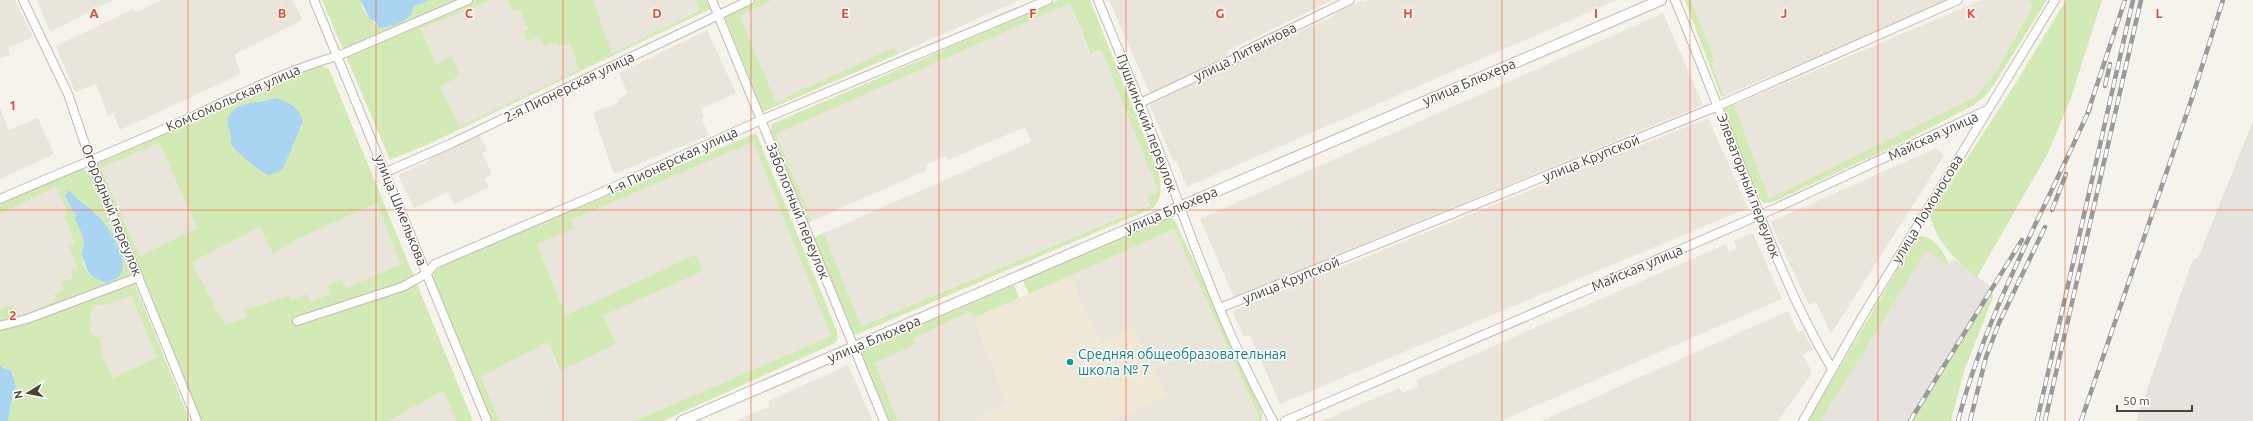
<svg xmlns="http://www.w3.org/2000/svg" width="2253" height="421" font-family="Ubuntu,sans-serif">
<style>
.residential{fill:#eae5da}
.industrial{fill:#e6e2dd}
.education{fill:#efe8d6}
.green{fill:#d2eab5;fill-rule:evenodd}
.water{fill:#a9d4f2}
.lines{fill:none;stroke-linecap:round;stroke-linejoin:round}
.minor-casing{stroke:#c2bbae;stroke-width:10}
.tertiary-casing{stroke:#c2bbae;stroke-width:12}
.minor{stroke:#fff;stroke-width:8}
.tertiary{stroke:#fff;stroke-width:10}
.rail-casing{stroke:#9a9a9a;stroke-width:4.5}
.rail{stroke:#fff;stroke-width:3;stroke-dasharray:9;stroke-linecap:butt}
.grid{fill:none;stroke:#fc3f1d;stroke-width:1;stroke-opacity:0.55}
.culture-dot{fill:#0f9aa8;stroke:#fff;stroke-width:1.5}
.labels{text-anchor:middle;stroke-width:3;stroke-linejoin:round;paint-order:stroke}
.street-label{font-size:14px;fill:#4b4439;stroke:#fff}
.culture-label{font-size:14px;fill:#0d838f;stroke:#fff;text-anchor:start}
.grid-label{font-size:13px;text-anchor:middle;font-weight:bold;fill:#fc3f1d;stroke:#fff;stroke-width:3;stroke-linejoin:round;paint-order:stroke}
</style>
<rect width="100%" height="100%" fill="#f6f3ec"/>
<g class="residential">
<path d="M0,0H15L33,37L8,48L10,55L0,58Z"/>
<path d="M37,0H113L50,32Z"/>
<path d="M161,0H293L302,20L234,55L241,74L120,130L113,113L108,116L96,84L75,92L56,46L133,9L136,13Z"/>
<path d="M492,0H507L513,11L519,8L529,29L539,36L556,41L570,43L579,71L460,126L440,87L460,76L436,64L421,27Z"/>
<path d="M593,0H696L699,9L612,55Z"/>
<path d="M773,0H1020L898,54L895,48L776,102L740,16Z"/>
<path d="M1109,0H1333L1227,51L1229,58L1150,94Z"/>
<path d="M1362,0L1365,2L1368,0H1617L1187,187L1176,160L1173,161L1150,105L1274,43L1334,16V14Z"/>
<path d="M1691,0H1950L1724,96L1711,63L1715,61Z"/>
<path d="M1982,0H2028L2033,6L1994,75L1975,97L1769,200L1734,105Z"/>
<path d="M1070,3L1089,53L1101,49L1158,191L1147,196L1151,204L860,326L824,233L1031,142L1025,127L948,160L946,156L926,165L927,170L812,221L776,134Z"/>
<path d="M1663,13L1703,105L1234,297L1200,219Z"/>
<path d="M707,30L736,93L701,109L704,117L701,119L709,135L614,174L593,113L619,102L618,99L628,94L619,73Z"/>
<path d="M0,108L9,130L38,118L54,154L0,179Z"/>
<path d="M1708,118L1748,208L1280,404L1250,335L1244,337L1232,311Z"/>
<path d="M477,130L487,150L482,153L492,174L484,178L489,187L454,204L448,192L414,208L398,175L430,160L428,155Z"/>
<path d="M753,142L831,336L634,421H500L481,377L548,342L559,371L603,316L703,271L696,254L566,315L537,245L574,228L571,220Z"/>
<path d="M159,143L197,228L140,256L101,168Z"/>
<path d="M1936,148L1944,156L1831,334L1816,302L1809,305L1770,222Z"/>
<path d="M56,187L68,214L64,216L76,243L69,246L78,268L57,300L18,317L0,310V214Z"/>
<path d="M377,203L402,264L346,288L342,279L327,285L330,294L310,302L292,301L289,295L245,310L247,317L225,325L192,262L260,227L273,254L302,237Z"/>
<path d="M1174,229L1259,419L1254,421H1109L1166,395L1100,344L1070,275Z"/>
<path d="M1753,233L1782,299L1501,421H1321L1399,388L1402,393L1418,386L1416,380L1726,244L1729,252L1737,249L1734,241Z"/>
<path d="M131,296L157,357L113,378L104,358L100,337L91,334L88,323L92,316L93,306L105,305Z"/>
<path d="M971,311L1007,404L975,418L976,421H898L875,363L915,344L913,339Z"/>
<path d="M1788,311L1798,332L1803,330L1813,349L1803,355L1812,373L1778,421H1542Z"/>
<path d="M848,365L873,421H735L770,406L768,401Z"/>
<path d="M443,391L456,421H388Z"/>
</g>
<g class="industrial">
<path d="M2253,121V421H2136L2193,259L2198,258Z"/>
<path d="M1927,250L1945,264L1955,260L1990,286L1910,421H1821Z"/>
</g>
<path class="education" d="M1070,275L1100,344L1132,328L1166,395L1109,421H976L974,418L1007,404L974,318Z"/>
<g class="green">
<path d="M322,0H360L363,9L379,28L391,26L413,7L429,0H492L421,28L436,64L451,57L460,76L440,87L460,126L579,70L570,43L558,47L556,41L544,47L539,36L528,42L523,32L528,29L519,9L513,11L507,0H593L612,54L699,10L696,0H706L710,9L431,143L390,160Z"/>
<path d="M757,0H773L740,16L776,102L895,47L898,54L763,112L724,15Z"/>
<path d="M1059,0H1090L1158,171C1161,185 1163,198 1153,208L853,336L813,238L824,233L861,326L1150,205L1147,196L1158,191L1101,49L1090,53L1070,3L776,134L812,221L807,223L770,133L772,124Z"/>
<path d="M1685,0H1691L1715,61L1711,63L1724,96L1721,97Z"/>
<path d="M2028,0H2047L1993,86L1983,98L1974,105L1899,144L1773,202L1764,203L1759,198L1723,109L1734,105L1769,199L1975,97L1994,75L2033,6Z"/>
<path d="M2066,0H2102L2071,98L2047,155L1977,277C1956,261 1936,242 1930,215L2015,84Z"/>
<path d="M319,65L329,69L473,421H456L443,391L388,421H202L96,164ZM275,98C294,102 300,108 302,127L295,137L292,149L243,154L231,142V133L239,107L255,102ZM159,143L197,228L140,256L101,168ZM377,203L401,264L346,288L342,279L327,285L330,294L310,302L307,294L292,300L289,295L244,310L247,317L225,325L192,262L260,227L273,254L302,237Z"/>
<path d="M756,133L837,331L838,338L835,343L663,421H634L831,336L753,142L571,220L574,228L537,245L566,315L696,254L703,271L603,316L616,344L560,371L548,342L481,377L500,421H492L433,280L434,273L442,265Z"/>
<path d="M83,169L91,176L190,421H8L12,398L15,392L6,368L0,366V310L13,305L19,317L57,300L54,294L64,289L61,283L73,278L70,271L78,268L69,246L75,243L64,216L68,214L56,187L0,214V204L74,171ZM70,191L75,199L97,214L117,243L122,270L114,280L105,283C98,279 89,277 86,270C84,264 84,259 81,254C82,251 84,248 85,245C87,237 71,204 65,196ZM131,296L157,357L113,378L104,358L100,337C83,336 92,317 93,306L105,305Z"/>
<path d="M1165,218H1172L1175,221L1263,410L1261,421H1254L1259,418L1174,229L1029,294L1023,281Z"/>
<path d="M1921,236C1936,238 1942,251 1949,263L1945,264L1927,250L1821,421H1808L1916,238Z"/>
<path d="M1014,285L1019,298L974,318L971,311L913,339L916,344L875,363L898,421H889L860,351Z"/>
<path d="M1990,286L1993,297L1964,371L1951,421H1910Z"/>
</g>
<g class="water">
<path d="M360,0H429L413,7C413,21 391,27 379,28L376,22L370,19Z"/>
<path d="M275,98C290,101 299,107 303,122L283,168L278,172L269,175C261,173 234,150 231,144C230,141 232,138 231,135C228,125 224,119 234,110C243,102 264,102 275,98Z"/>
<path d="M68,191H70C78,202 89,206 98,216C108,226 128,256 122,271C120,277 114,280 108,283C104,283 103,281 99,280C83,273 89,267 81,254C88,239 81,233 75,219L76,216L65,196Z"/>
<path d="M0,366L11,371L16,386L12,398L8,421H0Z"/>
</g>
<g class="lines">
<g class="minor-casing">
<g id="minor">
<path d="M23,0L68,94L90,159L197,421"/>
<path d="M314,0L487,421"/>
<path d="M712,0L884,421"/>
<path d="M1098,0C1123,61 1149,123 1172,185C1201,265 1232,346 1273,421"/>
<path d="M1675,0C1697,53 1718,107 1739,161C1766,232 1793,304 1832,369"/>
<path d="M1140,103L1234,59L1245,51L1350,0"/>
<path d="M386,172L450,144L750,0"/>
<path d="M0,199C66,170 133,144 198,114C244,93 289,69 338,56L468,0"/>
<path d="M1220,308L1718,106L1958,0"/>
<path d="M297,321L402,287L426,274L435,264L596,195L761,120L1048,0"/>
<path d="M0,326L27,319L139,277"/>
<path d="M1285,421L1776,208L1987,110"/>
<path d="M1803,421L1862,317L2055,0"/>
</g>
</g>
<g class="tertiary-casing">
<path id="tertiary" d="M682,421L1661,0"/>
</g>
<use href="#minor" class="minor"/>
<use href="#tertiary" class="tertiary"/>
<g class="rail-casing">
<g id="rail">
<path d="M2105,86L2110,64"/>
<path d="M2088,112L2125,0"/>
<path d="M2052,210L2066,174"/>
<path d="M1910,421L2022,240"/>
<path d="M1958,421C1987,310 2044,212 2090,108"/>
<path d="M1970,421L1986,357L1999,323L2045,227"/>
<path d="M2037,421L2133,0"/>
<path d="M2045,421L2141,0"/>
<path d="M2081,421L2191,101L2223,0"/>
</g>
</g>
<use href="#rail" class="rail"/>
</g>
<path class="grid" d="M188,0V421M376,0V421M563,0V421M751,0V421M939,0V421M1126,0V421M1314,0V421M1502,0V421M1690,0V421M1878,0V421M2065,0V421M0,210H2253"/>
<circle class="culture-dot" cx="1070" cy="362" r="4"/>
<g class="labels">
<g class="street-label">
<text transform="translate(1245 52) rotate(-27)" y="5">улица Литвинова</text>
<text transform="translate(1469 82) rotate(-23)" y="5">улица Блюхера</text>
<text transform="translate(569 87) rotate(-26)" y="5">2-я Пионерская улица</text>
<text transform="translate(233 98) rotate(-24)" y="5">Комсомольская улица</text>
<text transform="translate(1147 123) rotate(69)" y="5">Пушкинский переулок</text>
<text transform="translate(1933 136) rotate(-25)" y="5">Майская улица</text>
<text transform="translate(1591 158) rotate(-22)" y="5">улица Крупской</text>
<text transform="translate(672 161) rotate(-25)" y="5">1-я Пионерская улица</text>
<text transform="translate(1749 186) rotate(69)" y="5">Элеваторный переулок</text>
<text transform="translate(1927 209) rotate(-59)" y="5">улица Ломоносова</text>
<text transform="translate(112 210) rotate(68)" y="5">Огородный переулок</text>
<text transform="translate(401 210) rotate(68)" y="5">улица Шмелькова</text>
<text transform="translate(1171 210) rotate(-23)" y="5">улица Блюхера</text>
<text transform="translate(798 211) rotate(68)" y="5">Заболотный переулок</text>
<text transform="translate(1637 268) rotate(-23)" y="5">Майская улица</text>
<text transform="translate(1291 280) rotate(-22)" y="5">улица Крупской</text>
<text transform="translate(874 339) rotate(-23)" y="5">улица Блюхера</text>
</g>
<g class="culture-label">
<text x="1078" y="359">Средняя общеобразовательная<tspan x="1078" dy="16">школа № 7</tspan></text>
</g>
</g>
<g class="grid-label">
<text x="94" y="18">A</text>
<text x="282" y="18">B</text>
<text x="469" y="18">C</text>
<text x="657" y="18">D</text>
<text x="845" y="18">E</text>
<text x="1033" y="18">F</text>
<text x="1220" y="18">G</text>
<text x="1408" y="18">H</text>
<text x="1596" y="18">I</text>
<text x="1784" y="18">J</text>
<text x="1971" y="18">K</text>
<text x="2159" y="18">L</text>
<text x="13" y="110">1</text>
<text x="13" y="320">2</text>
</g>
<g transform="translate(28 393) rotate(260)" stroke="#ffffff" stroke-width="3" paint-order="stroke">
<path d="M0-3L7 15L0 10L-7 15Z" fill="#4b4439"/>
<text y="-6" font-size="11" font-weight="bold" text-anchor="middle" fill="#4b4439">N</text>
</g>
<path d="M2117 405v6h75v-6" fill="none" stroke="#4b4439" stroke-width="2"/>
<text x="2123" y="405" font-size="12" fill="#4b4439" stroke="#ffffff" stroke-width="3" paint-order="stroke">50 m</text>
</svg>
